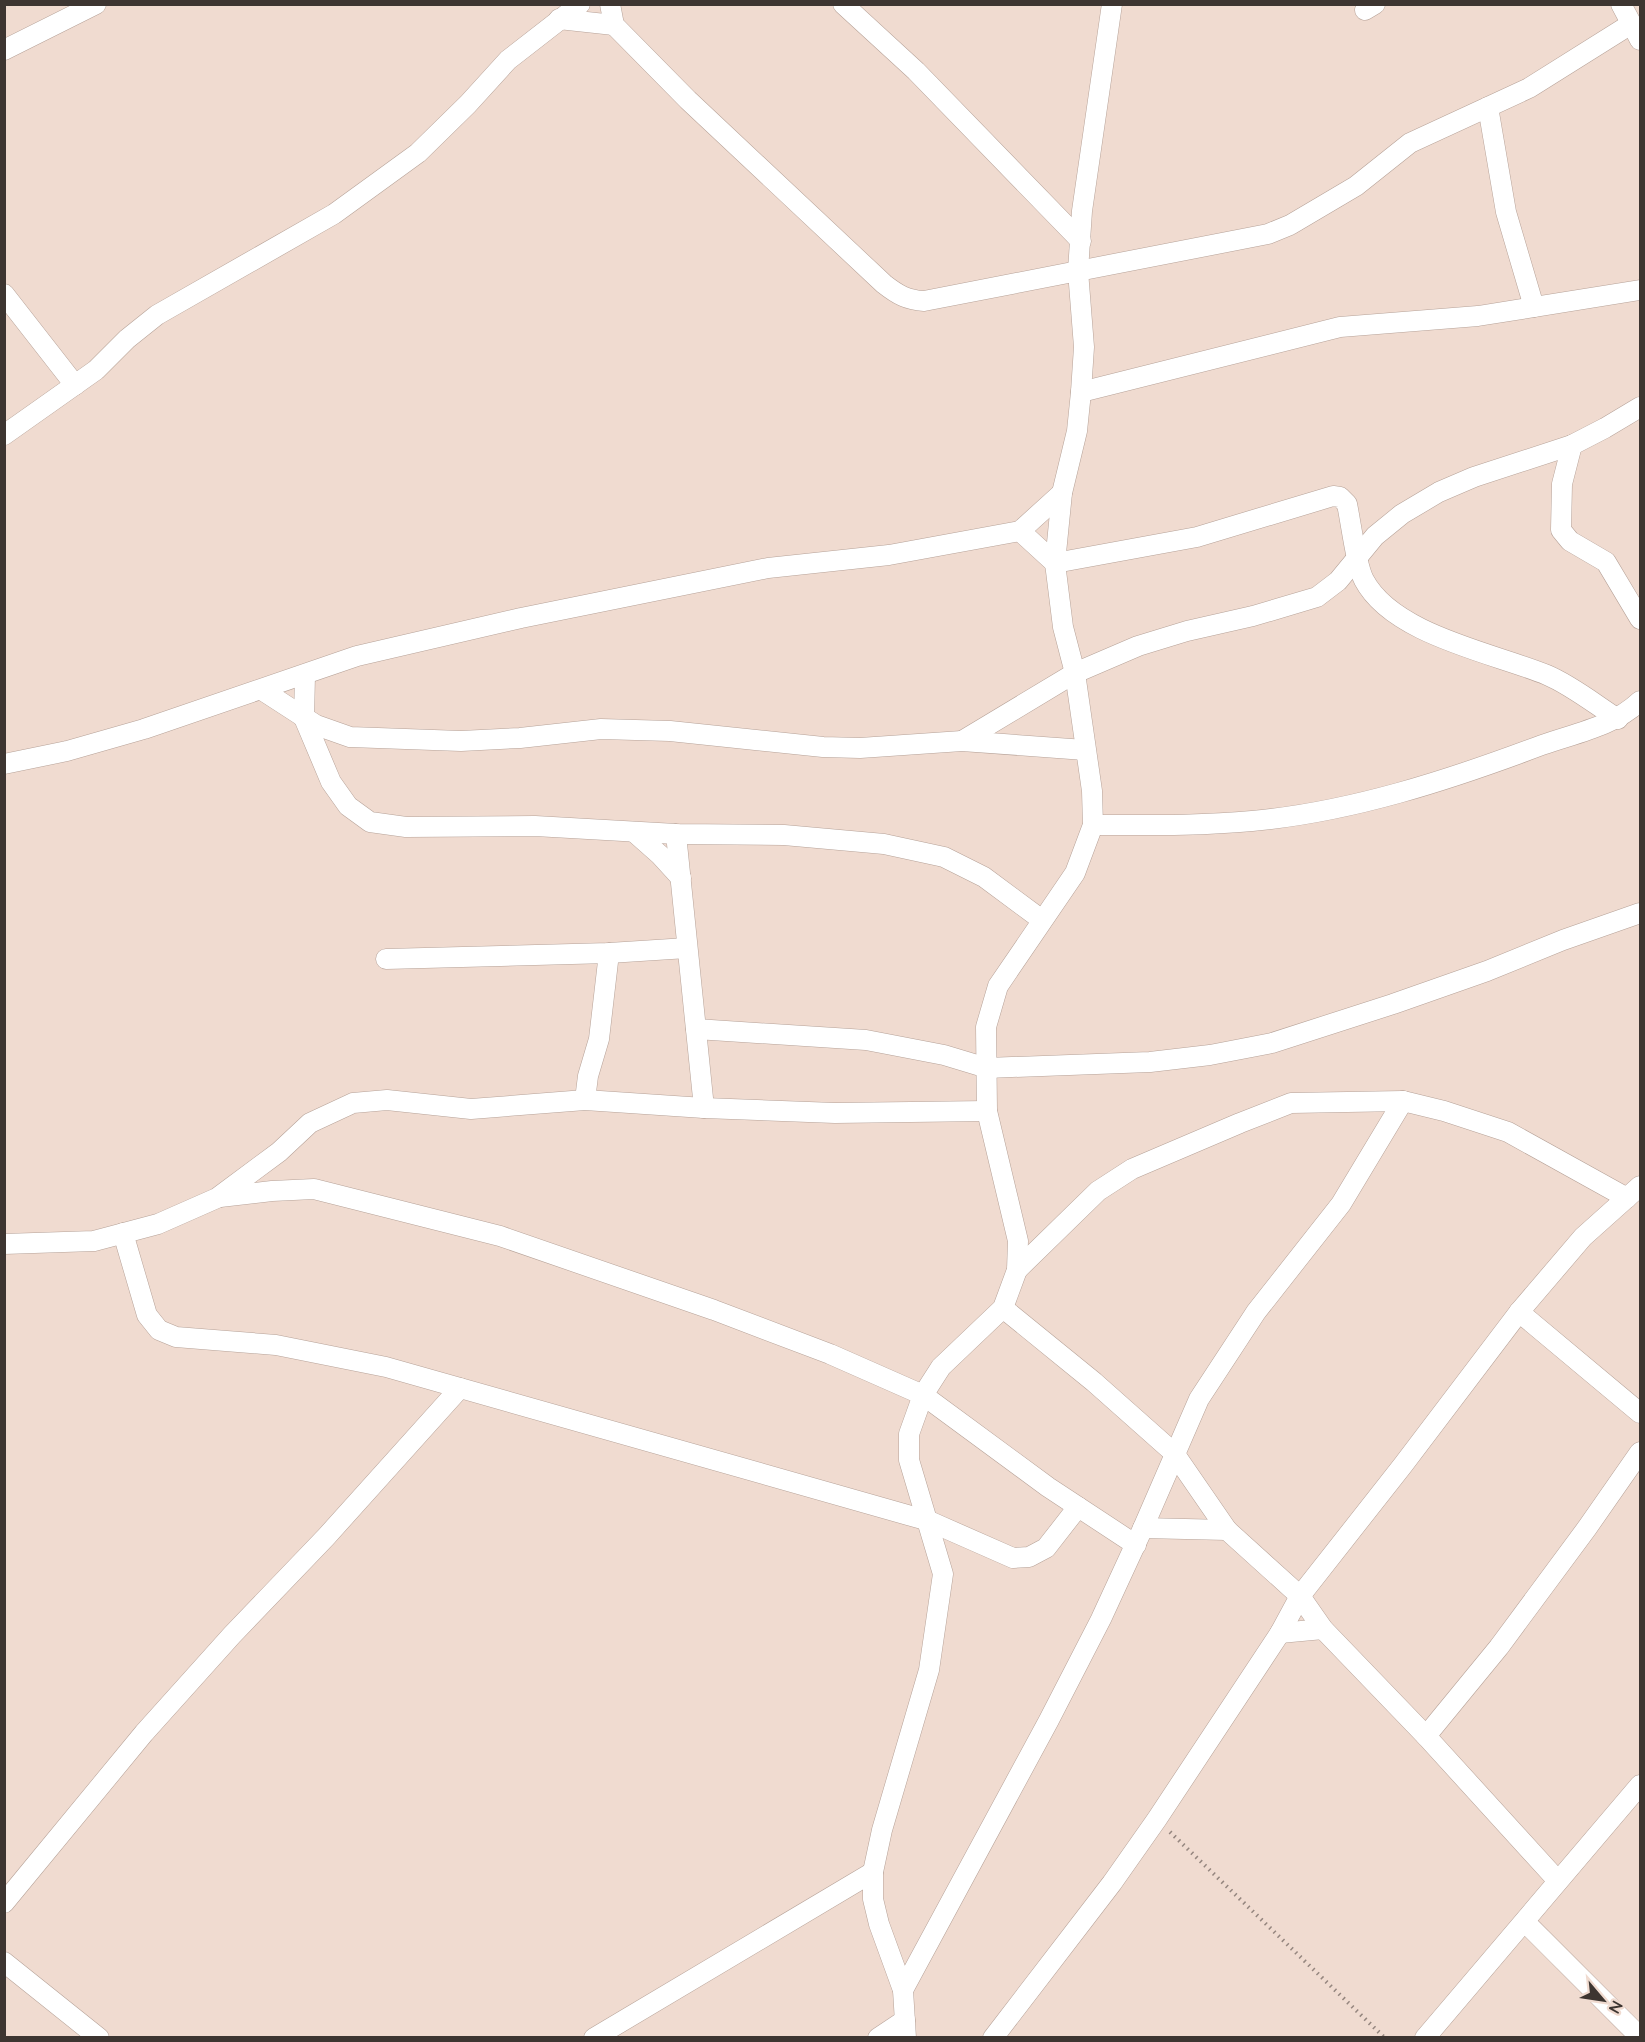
<svg xmlns="http://www.w3.org/2000/svg" width="1645" height="2042" font-family="Quicksand,sans-serif">
<style>
.lines{fill:none;stroke-linecap:round;stroke-linejoin:round}
.minor-casing{stroke:#b6a298;stroke-width:21}
.path{stroke:#95867f;stroke-width:4;stroke-dasharray:1.5 4.5;stroke-linecap:butt}
.minor{stroke:#fff;stroke-width:20}
</style>
<rect width="100%" height="100%" fill="#f0dbd0"/>
<g class="lines">
<g class="minor-casing">
<g id="minor">
<path d="M610,4L614,25L688,100L884,284C898,295 907,300 924,301L1268,234L1290,225L1356,186L1410,143L1529,88L1631,24"/>
<path d="M843,4L916,71L1081,241"/>
<path d="M1621,4L1640,40"/>
<path d="M1365,10L1375,4"/>
<path d="M559,19L614,25"/>
<path d="M4,50L96,4"/>
<path d="M1488,107L1506,212L1534,307"/>
<path d="M4,294L75,385"/>
<path d="M1081,392L1340,327L1478,316L1640,290"/>
<path d="M4,435L96,370L127,339L157,315L334,214L418,153L468,104L508,60L580,4"/>
<path d="M1572,445L1562,484L1561,530L1570,541L1606,562L1640,619"/>
<path d="M1020,531L1055,563L1197,537L1333,496L1340,497L1347,504C1351,523 1356,565 1364,580C1393,635 1494,653 1547,675C1571,685 1596,705 1618,719"/>
<path d="M305,675L304,718L331,782L348,806L370,822L406,827L535,826L676,834L784,835L884,844L944,857L984,877L1042,920"/>
<path d="M262,690L316,725L350,737L461,741L520,738L601,729L670,731L823,747L860,748L962,741L1085,750"/>
<path d="M962,741L1075,673L1138,646L1187,631L1253,616L1317,597L1338,581L1375,536L1402,514L1439,492L1474,477L1572,445L1605,428L1640,407"/>
<path d="M4,764L67,751L144,729L357,656L521,618L768,568L889,555L1020,531L1062,493"/>
<path d="M1093,825C1146,825 1199,826 1252,821C1351,812 1449,780 1542,745C1576,733 1614,726 1640,701"/>
<path d="M634,832L660,855L681,878"/>
<path d="M676,834L704,1108"/>
<path d="M386,959L609,953L687,948"/>
<path d="M696,1029L866,1040L944,1055L987,1068L1150,1062L1210,1055L1272,1043L1393,1004L1487,971L1563,940L1640,913"/>
<path d="M585,1100L588,1076L599,1039L609,953"/>
<path d="M220,1197L272,1191L314,1189L500,1236L714,1310L830,1354L923,1395L1048,1487L1136,1545"/>
<path d="M123,1233L147,1315L159,1330L176,1337L276,1345L386,1367L929,1521L1013,1558L1029,1557L1046,1548L1078,1507"/>
<path d="M4,1244L94,1241L158,1224L217,1198L279,1152L310,1123L353,1103L387,1100L471,1109L585,1100L704,1108L835,1113L987,1111"/>
<path d="M1017,1270L1098,1191L1132,1169L1240,1123L1291,1103L1403,1101L1444,1111L1508,1132L1627,1198"/>
<path d="M1003,1308L1094,1382L1174,1453L1227,1530L1300,1596L1323,1629L1426,1736L1558,1881"/>
<path d="M1519,1312L1640,1413"/>
<path d="M1143,1528L1227,1530"/>
<path d="M1280,1633L1323,1629"/>
<path d="M1426,1736L1499,1647L1587,1528L1640,1452"/>
<path d="M4,1903L144,1733L232,1635L326,1537L460,1388"/>
<path d="M1525,1922L1640,2037"/>
<path d="M4,1962L99,2038"/>
<path d="M903,1990L1049,1720L1101,1619L1143,1528L1199,1399L1256,1312L1341,1204L1403,1101"/>
<path d="M594,2038L873,1872"/>
<path d="M878,2038L905,2020"/>
<path d="M906,2038L903,1990L879,1924L873,1899V1872L882,1830L929,1670L943,1574L909,1460V1434L923,1395L941,1367L1003,1308L1017,1270L1018,1241L987,1111L986,1027L998,986L1075,873L1093,825L1092,791L1075,673L1063,627L1055,563L1062,493L1077,431L1081,392L1084,347L1078,271L1082,211L1112,4"/>
<path d="M993,2038L1112,1883L1157,1819L1280,1633L1300,1596L1403,1465L1519,1312L1583,1237L1640,1186"/>
<path d="M1425,2038L1640,1785"/>
</g>
</g>
<path class="path" d="M1170,1832L1385,2038"/>
<use href="#minor" class="minor"/>
</g>
<rect width="1645" height="2042" fill="none" stroke="#3d3531" stroke-width="12"/>
<g transform="translate(1603 2000) rotate(119)" stroke="#f0dbd0" stroke-width="4.5" paint-order="stroke">
<path d="M0-4.5L10 22L0 15L-10 22Z" fill="#3d3531"/>
<text y="-9" font-size="16" font-weight="bold" text-anchor="middle" fill="#3d3531">N</text>
</g>
</svg>
